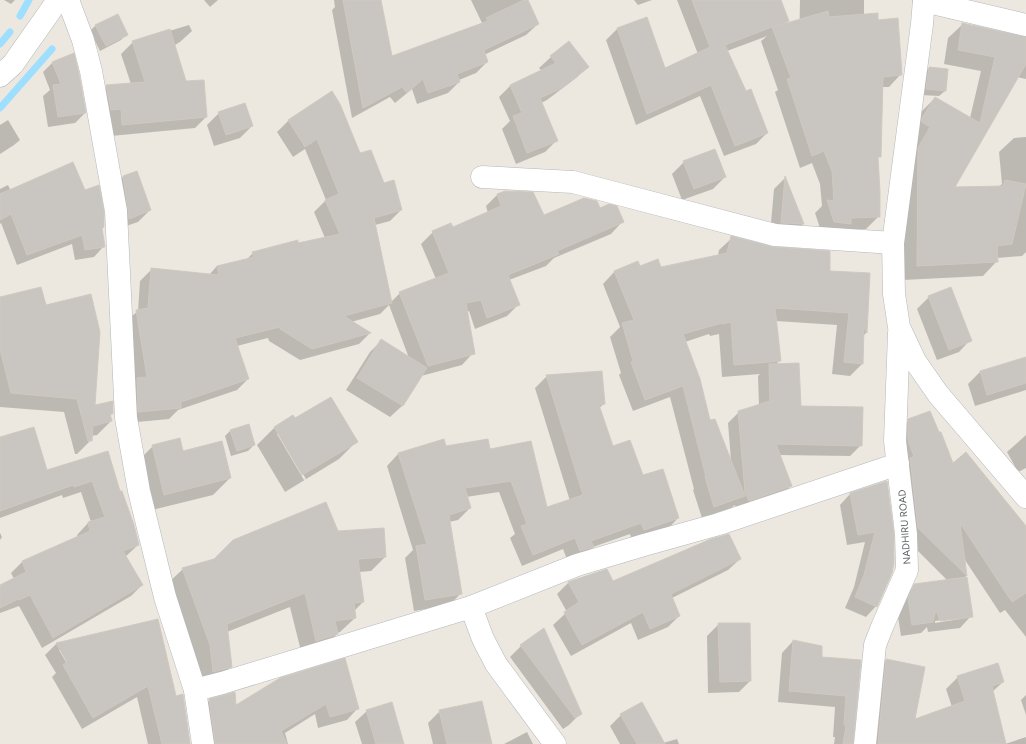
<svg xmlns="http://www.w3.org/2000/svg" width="1026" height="744" font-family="Figtree,sans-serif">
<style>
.shadow{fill:#0003;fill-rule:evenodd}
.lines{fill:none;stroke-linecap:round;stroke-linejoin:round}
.stream{stroke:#9edefe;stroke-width:7}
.building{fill:#c9c5c0;stroke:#d1c9bf}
.minor-casing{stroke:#b3b7bb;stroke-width:23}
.secondary-casing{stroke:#b2b7bb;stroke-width:23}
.minor{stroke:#fff;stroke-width:22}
.secondary{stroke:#fff;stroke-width:22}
.labels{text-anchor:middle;stroke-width:3;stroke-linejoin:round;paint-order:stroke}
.street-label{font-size:10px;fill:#595e61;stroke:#fff}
</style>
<rect width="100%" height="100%" fill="#ece8e0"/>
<g class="shadow">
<path d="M4,0H15L11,4Z"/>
<path d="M204,0H218L210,7Z"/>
<path d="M334,0H380L391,57L482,23L471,0H527L538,24L526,35L484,55L487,62L476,73L459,80V82L448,93L417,104L412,89L395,103L390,97L352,118L332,10L335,7Z"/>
<path d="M634,0H652L638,5Z"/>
<path d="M677,0H780L788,21L783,26L799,51L800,0H864V15L877,21L901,74L889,87H881L880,156L877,159L879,216L866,229L843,230L822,234L815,213L822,206L820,184L812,163L800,168L775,92L778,90L761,41L767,36L727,51L745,92L767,133L756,144L724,156L700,96L636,125L606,40L617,29L664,69L698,54Z"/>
<path d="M963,24L1026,38V79L1017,77L953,188L998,187L1002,184L999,152L1014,138L1026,137V252L1022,256L997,258V261L983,276L903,280L904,166L921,112L935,98L970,118L981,71L944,64L948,38Z"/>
<path d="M96,25L127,34L121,40L100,51L90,31Z"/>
<path d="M189,25L192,31L180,42L160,54L185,82L206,117L195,128L111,136L95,98L107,86L131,84L121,54L133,42Z"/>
<path d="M551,57L588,67L576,78L547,100L541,103L556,141L545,152L516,164L502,129L510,121L499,97L510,86L542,71L539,68Z"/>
<path d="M53,62L85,113L75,123L48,127L43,96L50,90L43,72Z"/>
<path d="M929,68L945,91L939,96L921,95L924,74Z"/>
<path d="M331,92L359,154L384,184L401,210L390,221L375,225L391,302L400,293L436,279L421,244L433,232L452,228L488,213L486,206L497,195L505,192L543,217L599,209L622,222L611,234L554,258L546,266L509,280L518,305L507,316L475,329L469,311L467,312L473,353L462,365L421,376L402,406L390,417L346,390L370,352L381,341L409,358L389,305L380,314L351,322L370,333L359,344L300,360L269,341L268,338L237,346L248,379L237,390L178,410L169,419L127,423L125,322L138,311L140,281L152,269L209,275L217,266L246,260L253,253L325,238L314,212L326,200L305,149L293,157L277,132L288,121Z"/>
<path d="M219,113L252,126L240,138L214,146L207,125Z"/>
<path d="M8,120L20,140L14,145L0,154V125Z"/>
<path d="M684,162L725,177L713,189L682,200L672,174Z"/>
<path d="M136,173L150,210L138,222L117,229L111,189L123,177Z"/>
<path d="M785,178L803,224L792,236L770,234L774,189Z"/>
<path d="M8,185L11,191H85L103,227L101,229L104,246L94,257L75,260L72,244L17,265L1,223L0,224V189Z"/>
<path d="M732,238L829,272L869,274L866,333L863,336L862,364L850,376L832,374L837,325L776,321L779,361L776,365L800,407L861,445L850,456L779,455L791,486L780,497L737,511L735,505L731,508L702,518L693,490L694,489L670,397L633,411L619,375L621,373L610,337L620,327L603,284L615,271L640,267L660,269L718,256L719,250ZM709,334L710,336L719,334L722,377L760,374L758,376L759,406L739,412L728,423L731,461L710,422L685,342Z"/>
<path d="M929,297L970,340L959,352L937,360L917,309Z"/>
<path d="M0,298L46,307L93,407L112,414L109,416L111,421L97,435L91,436V440L77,454H75L64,412L0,407Z"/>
<path d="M1026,358V390L975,406L968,384L980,372Z"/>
<path d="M547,376L604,404L599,408L613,448L643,476L678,518L667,530L632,541L630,534L593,547L582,558L568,562L563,549L522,566L510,538L515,534L499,492L466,497L470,508L458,520L449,522L461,593L450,605L414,611L405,558L413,550L387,466L398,454L443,440L445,447L489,450L547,508L570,501L535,388Z"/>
<path d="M293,416L295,419L356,442L339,459L285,492L257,445L274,428ZM277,434H279L306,479L304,480Z"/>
<path d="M909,420L953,465L1026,527V637L1005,610L1000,613L963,557L966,576L963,579L971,616L960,628L928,632L927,627L921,633L901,636L897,610L903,597L915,585L948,581L906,539L897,432ZM960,617V619L935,623V621Z"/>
<path d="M231,430L254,445L248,451L231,456L225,436Z"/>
<path d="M1026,435V468L1018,472L1007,452Z"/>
<path d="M0,439L46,472L107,453L120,492L138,545L125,557L142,585L131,596L42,648L19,606L0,613V586L14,579L11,573L22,562L78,537L77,535L88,523L91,522L81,492L63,498L62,495L0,518Z"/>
<path d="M153,446L230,478L213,495L148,511L136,463Z"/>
<path d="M886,482L876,606L866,617L845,608L854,587L865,542L847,545L840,505L850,494Z"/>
<path d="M337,532L385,557L371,571L359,572L363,602L354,611L355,618L340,632L337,633V634L323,649L302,655L290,607L227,632L231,666L217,681L199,686L168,583L183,569Z"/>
<path d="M0,533L2,537L0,540Z"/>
<path d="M740,559L728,570L672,598L679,616L668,627L638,640L631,623L571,656L553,625L567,612L557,594L568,583L606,570L613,582Z"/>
<path d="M719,624L750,681L739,692L708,693L707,636Z"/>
<path d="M793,641L820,658L860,661L850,744H834L835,737H833L835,707L778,702L782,653Z"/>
<path d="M57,643L175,697L189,744H148L137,697L82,729L52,677L56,673L45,655ZM59,650H61L70,666L69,667Z"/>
<path d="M521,646L580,714L569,725L563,729L510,657Z"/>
<path d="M886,660L914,720L924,744H868L875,672Z"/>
<path d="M958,677L1003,682L992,692L1005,744L1026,737V744H938L952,707L946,689Z"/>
<path d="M281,679L358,708L347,720L318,728L315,714L285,733L288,744H203L198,712L210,700L235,706Z"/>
<path d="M1026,695V715L1021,700Z"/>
<path d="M367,711L403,744H362L355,722Z"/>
<path d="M440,711L491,744H433L428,723Z"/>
<path d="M621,715L663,743L677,739L679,744H620L610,726Z"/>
<path d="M527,732L533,744H504Z"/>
</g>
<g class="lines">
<g class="stream">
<path d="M20,16L29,0"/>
<path d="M0,44L10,32"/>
<path d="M0,108L52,49"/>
</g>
</g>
<g class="building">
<path d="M343,0H381L392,56L488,21L486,18L524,0H528L539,24L484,50L488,62L457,74L460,82L428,93L423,79L407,93L402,87L363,108Z"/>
<path d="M692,0H781L789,21L773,27L828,11L829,17L878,13V20L898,18L902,75L883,77L881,157H878L880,192V217L851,218V224L834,222L827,200L834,201L832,171L824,151L812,156L787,79L791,78L772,27L725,45L746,91L751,89L768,133L735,146L711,85L647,114L617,28L647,17L665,68L710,47Z"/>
<path d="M118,14L128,35L106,46L95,25Z"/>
<path d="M962,23L1026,37V64L955,187L1003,186L1005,180L1026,184L1012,244L997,246L998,262L917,266L918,151V148L930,127L922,122V118L935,97L980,123L995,57L958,50Z"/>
<path d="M170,29L186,81L204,80L207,117L122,125L121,109L111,110L106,85L145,82L132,41Z"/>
<path d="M569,41L589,67L560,89L540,98L558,141L527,153L513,116L522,113L510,85L556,63L550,56Z"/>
<path d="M74,53L79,74L86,113L58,117L53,85L61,84L52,62Z"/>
<path d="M929,67L948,69L946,91L926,89Z"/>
<path d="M332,91L340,104L360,153L371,150L384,183L394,180L402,210L374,218L392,303L344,316L371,333L312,349L280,329V327L235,338L249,379L181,402V408L138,412L137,378L147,377L136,310L148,308L151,268L219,275L217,266L254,257L252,252L298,240V243L340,234L325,200L339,194L317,139L305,147L288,120Z"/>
<path d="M245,103L253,126L226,135L218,112Z"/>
<path d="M715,149L726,177L694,189L683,161Z"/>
<path d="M73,162L85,190L99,185L104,212V227L102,228L105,247L85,250L82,235L27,255L11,214L0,220V194Z"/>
<path d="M137,171L151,210L129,219L123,176Z"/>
<path d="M785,176L804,224L781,223Z"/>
<path d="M505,191L533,192L544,215L584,198L597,201L600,208L609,204L617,206L624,222L557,251L559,254L508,275L520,305L487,318L481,300L466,303L475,354L428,366L399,292L449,273L432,231L451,223L453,227L501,206L497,194Z"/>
<path d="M731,236L774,247L830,251V271L870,273L867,333L864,326L863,364L844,362L849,313L775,308L781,361L734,365L731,322L722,324V323L683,334L700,379L710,420L715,419L745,496L714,507L705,477H706L683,386L645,400L631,362L633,361L622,323L634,320L614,271L638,261L640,266L658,259L661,267L727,253Z"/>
<path d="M41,287L46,305L91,294L100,332L95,405L113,401V414H110L112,421L93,426L92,441H88L77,399L11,393L0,349V297Z"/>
<path d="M951,287L972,341L949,350L928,296Z"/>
<path d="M381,339L427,368L403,406L357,378Z"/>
<path d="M1026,357V383L987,395L980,371Z"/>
<path d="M799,363L801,406L863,407L862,446L776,444L792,486L749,501L745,492L738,411L770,401L769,364Z"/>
<path d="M602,371L605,404L599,405L613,446L630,440L643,475L663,469L679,518L644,530L641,523L591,541L594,547L580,551L575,538L533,555L521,526L527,524L511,481L465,488L471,508L449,515L462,594L425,600L416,546L427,544L398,453L444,439L446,446L488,439L490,449L531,441L547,507L583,495L546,375Z"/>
<path d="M331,397L358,442L302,475L274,427L293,415L295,418Z"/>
<path d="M930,411L939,432H941L953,463L966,452L1026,526V593L1012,602L960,523L967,576L918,528L910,458L914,457L908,440V419Z"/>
<path d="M249,424L255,445L237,451L230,430Z"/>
<path d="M34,427L47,470L108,451L120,491H122L134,525L139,545L123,551L143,585L53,638L30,595L19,600L18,599L0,608V585L26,572L22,561L90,531L88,522L105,517L92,481L74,487L73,485L0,511V437Z"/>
<path d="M180,438L183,451L222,441L231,478L164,495L152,445Z"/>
<path d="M887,481L894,535V563L892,573L877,607L855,597L864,575L875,532L858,535L850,493Z"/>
<path d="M326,502L338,531L384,528L386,557L358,559L364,602L354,603L356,618L335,621L338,634L316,641L305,593L227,624L232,667L213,672L210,645L182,568L214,559L233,540Z"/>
<path d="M729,534L741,559L671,594L680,616L650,629L643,612L582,645L564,612L579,602L568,582L607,569L613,581L711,539Z"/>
<path d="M967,577L973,617L940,621L936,609L933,622L912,625L908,598L914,584Z"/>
<path d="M158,619L176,696L183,694L190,744H162L148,686L93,718L63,665L67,662L56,643Z"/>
<path d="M718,623H750L751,681L720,682Z"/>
<path d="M544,628L582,714L575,718L520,645Z"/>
<path d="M793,640L822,646V657L861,660L853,744H843L846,726L844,725L846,696L789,691Z"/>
<path d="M345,658L359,709L330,717L326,704L281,731L287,744H215L209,699L235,692L236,705L280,678Z"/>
<path d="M886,659L925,667L915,719L965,701L957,676L998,663L1004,682L992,686L1006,744H878Z"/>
<path d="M482,701L492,744H447L439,710Z"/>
<path d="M392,702L404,744H376L366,710Z"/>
<path d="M642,702L665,744H637L620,714Z"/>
</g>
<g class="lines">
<g class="minor-casing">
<g id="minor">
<path d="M68,0L83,40L91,71L116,211L126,418L139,491L165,597L195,690L203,744"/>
<path d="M924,0L922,24L893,243L894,294L899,327L915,361L938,394L1026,497"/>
<path d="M924,1L1026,25"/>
<path d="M482,177L573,182L775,235L893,243"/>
<path d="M471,607L483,639L496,664L555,744"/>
<path d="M195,690L222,683L471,607L577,565L644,545L719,524L898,464"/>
<path d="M865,744L875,645L882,627L907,570L906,534L895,441L899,333"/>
</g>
</g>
<g class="secondary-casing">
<path id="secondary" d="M0,76L13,64L58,0"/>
</g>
<use href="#minor" class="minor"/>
<use href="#secondary" class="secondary"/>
</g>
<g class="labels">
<g class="street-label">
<text transform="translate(904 527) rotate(-94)" y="4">NADHIRU ROAD</text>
</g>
</g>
</svg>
